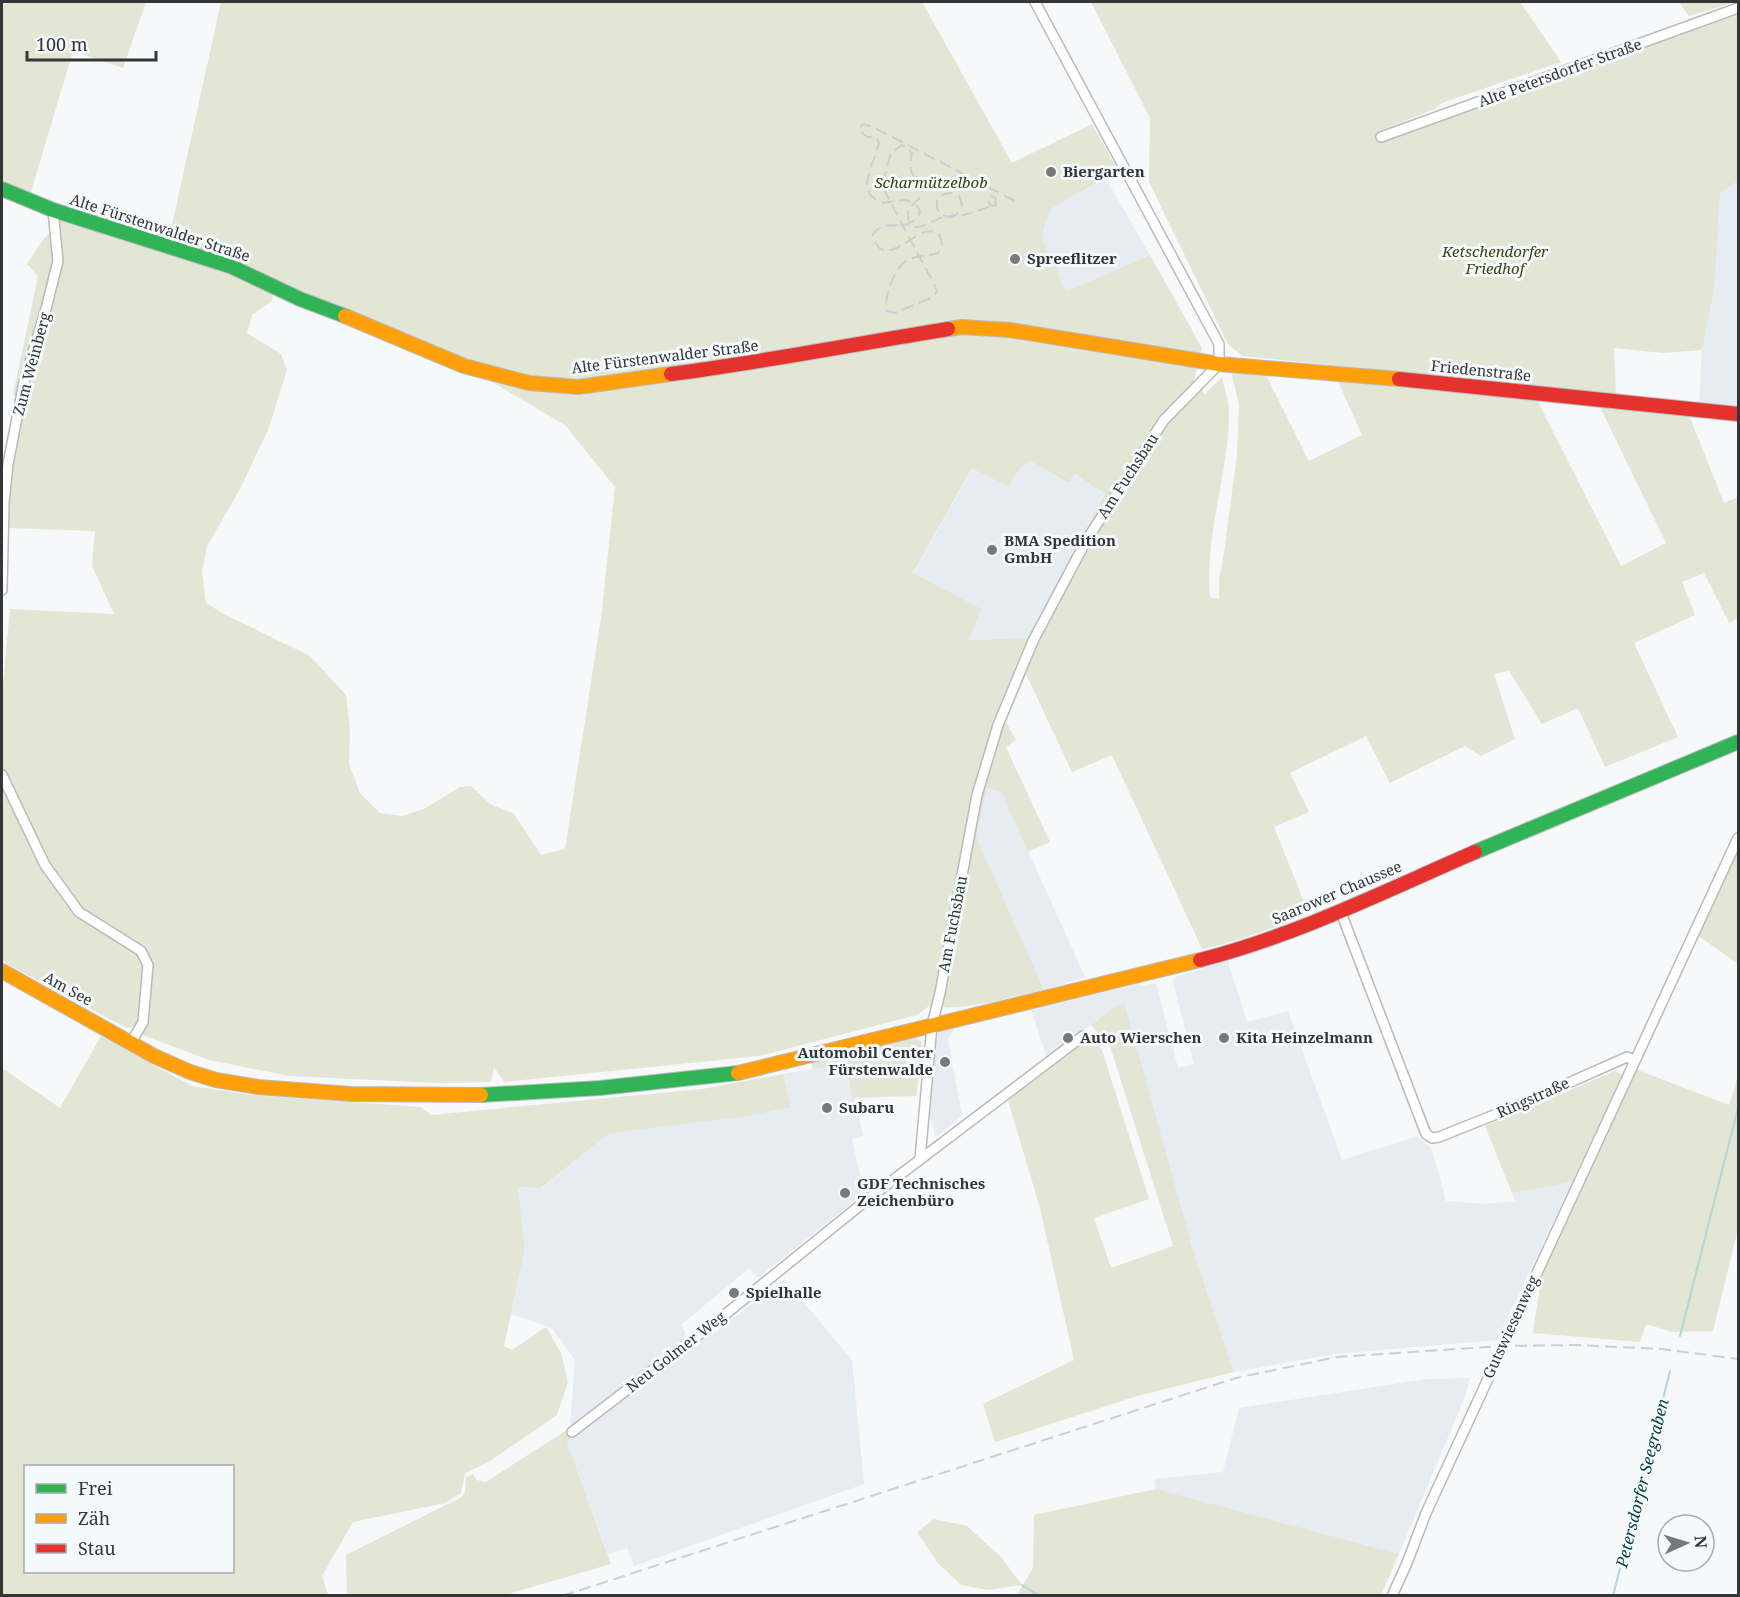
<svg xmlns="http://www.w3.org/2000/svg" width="1740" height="1597" font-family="'Noto Serif',serif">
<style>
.built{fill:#e6ecf2}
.green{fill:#e3e5d5;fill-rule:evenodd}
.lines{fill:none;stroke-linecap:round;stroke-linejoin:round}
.stream{stroke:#aed8d9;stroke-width:2}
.street-casing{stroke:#b8babc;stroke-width:12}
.fast-casing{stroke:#b8babc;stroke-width:16}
.slow-casing{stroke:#b8babc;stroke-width:16}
.jam-casing{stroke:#b8babc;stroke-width:16}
.street{stroke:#fefefe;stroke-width:9}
.fast{stroke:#30b455;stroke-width:14}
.slow{stroke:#ff9f0a;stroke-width:14}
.jam{stroke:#e5322d;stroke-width:14}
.rail{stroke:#cdcece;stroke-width:2;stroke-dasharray:12 6;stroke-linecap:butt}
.poi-dot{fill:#78797b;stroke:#f4f9fc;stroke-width:2}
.labels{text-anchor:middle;stroke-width:6;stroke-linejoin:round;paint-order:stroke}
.street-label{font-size:15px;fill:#343537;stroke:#f4f9fc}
.poi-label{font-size:15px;font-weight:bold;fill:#343537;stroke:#f4f9fc;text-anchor:start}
.park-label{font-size:15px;font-style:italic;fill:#3e4009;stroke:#f4f9fc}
.water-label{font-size:16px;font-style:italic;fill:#023d3e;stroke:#f4f9fc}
</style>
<rect width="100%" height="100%" fill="#f6f8fa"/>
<g class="built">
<path d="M1106,179L1150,255L1027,311L979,245Z"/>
<path d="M1738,181V406L1699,402L1702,350L1720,193Z"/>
<path d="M1030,461L1067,483L1073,474L1105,494L1029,638L969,640L913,574L973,468L1022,466Z"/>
<path d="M986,788L1002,793L1085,977L1044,990L976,836Z"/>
<path d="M1228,961L1247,1022L1288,1011L1342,1160L1418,1136L1432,1149L1446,1201L1484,1204L1515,1201L1512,1193L1572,1182L1497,1340L1335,1354L1234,1372L1192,1247L1118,1004L1047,1058L1031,1010L1139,984L1140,986L1156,983L1178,1068L1194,1064L1173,982L1175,977Z"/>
<path d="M955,1028L948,1039L962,1116L936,1137L929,1114L932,1073L938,1032Z"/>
<path d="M845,1063L852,1098H855L863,1136L852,1139L864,1193L758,1278L749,1268L681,1325L685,1332L684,1338L570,1428L575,1360L552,1328L511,1314L525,1249L518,1187L542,1188L610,1133L791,1107L783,1074Z"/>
<path d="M784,1279L852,1360L864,1484L634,1566L627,1548L608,1554L567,1442L706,1333L709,1337Z"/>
<path d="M1470,1378L1464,1399L1399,1554L1156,1489L1154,1479L1223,1472L1239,1408L1426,1379Z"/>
</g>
<g class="green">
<path d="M2,2H146L123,68L73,51L30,195L2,182Z"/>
<path d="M221,2H922L1012,163L1092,124L1118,171L1052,208C1050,216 1044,223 1043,231C1041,243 1049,255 1056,264L1059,262L1058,275L1066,292L1150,255L1202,348L1194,381L1205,394L1222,377C1224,387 1228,399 1229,409C1230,471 1204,536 1210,597L1219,599V577L1222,567L1237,455L1239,404L1231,372L1236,369L1264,371L1309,461L1362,435L1336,377L1536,398L1621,566L1666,543L1599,405L1689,415L1724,503L1738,497V619L1729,623L1704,573L1682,582L1695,615L1634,643L1678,737L1605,767L1578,708L1542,724L1509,671L1494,674L1515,739L1481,756L1465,746L1390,783L1366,736L1290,773L1309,812L1274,827L1309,914C1274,928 1239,941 1202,949L1112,755L1072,772L1026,674L1006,722L1016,740L1006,747L1050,842L1028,852L1002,793L987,788L976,836L1044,990C1007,997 967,1012 929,1006L917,1015L759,1056L504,1082L494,1067L491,1082L438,1083L290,1076L209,1060L140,1034L141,1025L126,1028L2,961V695L10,609L114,614L92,566L95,531L8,528L11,472L24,396L13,395L38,276L27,264L42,241L62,218L226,270L273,292L272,301L252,315L247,333L281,354L287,370L268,430L240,489L207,546L202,572L206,603L222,613L310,656L346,695L350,731L349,764L360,793L380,813L402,816L424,809L460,787L471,786L490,804L514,814L541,855L565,849L601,618L615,487L565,425L458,362L168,243ZM1030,461L1068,483L1074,474L1105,494L1029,638L969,640L981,609L913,573L972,468L1008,486L1022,466Z"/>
<path d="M1091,2H1520L1561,62L1442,103L1434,109L1377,132L1399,134L1738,15V181L1720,193L1714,290L1702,350L1663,353L1614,348L1616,394L1242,356L1228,344L1149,182L1150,118Z"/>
<path d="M1679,2H1735L1689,16Z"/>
<path d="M1738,845V964L1696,934Z"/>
<path d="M1118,1004L1125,1005L1192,1247L1234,1372L1137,1396L995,1442L983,1404L1074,1360L1040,1208L1008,1100L1086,1039L1093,1040L1102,1050L1149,1199L1094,1218L1111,1268L1173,1246L1110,1046L1091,1025Z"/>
<path d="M101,1036L192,1086L250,1095L421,1107L431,1115L702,1089L783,1074L791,1107L747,1116L610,1133L541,1188L518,1187L525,1249L504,1346L512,1350L546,1327L561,1353L568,1382L557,1415L490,1461L465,1473L461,1493L445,1503L353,1522L322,1576L328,1595H2V1068L60,1108ZM26,1466H232V1572H26Z"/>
<path d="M914,1037L922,1042L923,1052L916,1096L852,1098L845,1063L813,1069L811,1062Z"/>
<path d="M1635,1069L1729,1105L1738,1076V1229L1713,1331L1673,1332L1646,1324L1640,1342L1533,1333L1541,1278Z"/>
<path d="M1615,1071L1623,1075L1572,1182L1512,1193L1485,1126Z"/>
<path d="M570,1428L574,1435L567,1442L611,1564L505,1595L347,1596L346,1555L462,1497L465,1491L466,1477L473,1474L476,1480L486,1482Z"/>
<path d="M1156,1489L1399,1554L1381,1595H1017L1033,1568L1034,1515Z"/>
<path d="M934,1519L967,1526L1001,1557L1022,1585L989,1590L961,1585L937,1562L917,1532Z"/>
</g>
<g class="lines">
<g class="stream">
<path d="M1680,1336L1738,1108"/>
<path d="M1022,1585L1040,1596"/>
<path d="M1613,1596L1670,1371"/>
</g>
<g class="street-casing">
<g id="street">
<path d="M1381,137L1738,8"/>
<path d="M2,590L4,502L8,464L24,382L46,309L58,261L53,210"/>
<path d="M2,775L45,865L79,912L141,951L148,965L143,1022L131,1043"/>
<path d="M1340,910L1426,1134L1432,1138L1439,1137L1519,1105L1627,1057L1634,1060"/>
<path d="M920,1159L932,1025L940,993L977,795L998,725L1033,641L1086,541L1164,420L1219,364V344L1035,2"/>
<path d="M572,1432L722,1317L868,1199L1083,1036"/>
<path d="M1392,1596L1407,1563L1426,1513L1738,838"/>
</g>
</g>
<g class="fast-casing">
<g id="fast">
<path d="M2,189L53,210L230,266L300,299L345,316"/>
<path d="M1475,852L1738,742"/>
<path d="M481,1095L600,1088L738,1073"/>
</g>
</g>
<g class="slow-casing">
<g id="slow">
<path d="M345,316L464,366L529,383L578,387L671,374"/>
<path d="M948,329L962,327L1010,330L1219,364L1399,379"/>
<path d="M2,971L154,1056L190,1072L216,1080L258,1087L351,1094L481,1095"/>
<path d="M738,1073L1200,960"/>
</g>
</g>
<g class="jam-casing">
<g id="jam">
<path d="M671,374C764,362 855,344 948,329"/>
<path d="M1399,379L1738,414"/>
<path d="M1200,960C1295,936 1385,891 1475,852"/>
</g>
</g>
<use href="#street" class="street"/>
<use href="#fast" class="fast"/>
<use href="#slow" class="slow"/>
<use href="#jam" class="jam"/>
<g class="rail">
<path d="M997,205L993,206L989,204L988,198L990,196L996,198L995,204C984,209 960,218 950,217C944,217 940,213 937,209V200C943,192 951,191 959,196L962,205L956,215C949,216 942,217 936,220C928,223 910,236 908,217C907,209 915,202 921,197L923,184C910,176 908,167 912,154L908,148L902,145L891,153L882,185C899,219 917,252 935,286L937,292L931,298L895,313L887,311C883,297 895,265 909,259C918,255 929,256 938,253C942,246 943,241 939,234C935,232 931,230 925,232C909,237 880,270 873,234C887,215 908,237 920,212C915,195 897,201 884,203C851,193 876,163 879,142L875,137H867L861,132L860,127L863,124L873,127L1015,201"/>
<path d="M562,1596L1236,1378L1337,1357L1502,1346L1574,1345L1662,1349L1738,1359"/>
</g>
</g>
<g class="poi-dot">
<circle cx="1051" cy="172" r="6"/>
<circle cx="1015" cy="259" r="6"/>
<circle cx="992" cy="550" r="6"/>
<circle cx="1068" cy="1038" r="6"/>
<circle cx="1224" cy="1038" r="6"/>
<circle cx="945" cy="1062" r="6"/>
<circle cx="827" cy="1108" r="6"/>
<circle cx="845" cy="1193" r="6"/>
<circle cx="734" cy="1293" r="6"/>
</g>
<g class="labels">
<g class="street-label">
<text transform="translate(1560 73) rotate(-20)" y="5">Alte Petersdorfer Straße</text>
<text transform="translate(160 228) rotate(18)" y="5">Alte Fürstenwalder Straße</text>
<text transform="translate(665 357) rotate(-7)" y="5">Alte Fürstenwalder Straße</text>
<text transform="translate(32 364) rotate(-75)" y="5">Zum Weinberg</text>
<text transform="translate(1481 371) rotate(6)" y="5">Friedenstraße</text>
<text transform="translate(1128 476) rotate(-57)" y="5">Am Fuchsbau</text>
<text transform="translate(1337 893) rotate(-23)" y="5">Saarower Chaussee</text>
<text transform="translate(953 924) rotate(-79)" y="5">Am Fuchsbau</text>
<text transform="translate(68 989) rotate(29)" y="5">Am See</text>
<text transform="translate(1533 1098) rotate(-24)" y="5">Ringstraße</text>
<text transform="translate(1511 1327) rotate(-65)" y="5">Gutswiesenweg</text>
<text transform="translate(676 1352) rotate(-38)" y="5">Neu Golmer Weg</text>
</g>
<g class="poi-label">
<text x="1063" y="177">Biergarten</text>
<text x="1027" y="264">Spreeflitzer</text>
<text x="1004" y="546">BMA Spedition<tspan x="1004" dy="17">GmbH</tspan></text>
<text x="1080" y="1043">Auto Wierschen</text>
<text x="1236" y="1043">Kita Heinzelmann</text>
<text x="933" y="1058" text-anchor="end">Automobil Center<tspan x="933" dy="17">Fürstenwalde</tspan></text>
<text x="839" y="1113">Subaru</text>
<text x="857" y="1189">GDF Technisches<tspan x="857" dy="17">Zeichenbüro</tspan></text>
<text x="746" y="1298">Spielhalle</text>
</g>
<g class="park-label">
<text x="931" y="188">Scharmützelbob</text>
<text x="1495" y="257">Ketschendorfer<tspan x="1495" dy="17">Friedhof</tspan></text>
</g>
<g class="water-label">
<text transform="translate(1642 1483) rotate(-76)" y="6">Petersdorfer Seegraben</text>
</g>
</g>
<rect width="1740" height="1597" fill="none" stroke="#343537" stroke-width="6"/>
<rect x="24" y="1465" width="210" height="108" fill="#f4f9fc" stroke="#a7abad" stroke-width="1.5"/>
<rect x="36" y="1484" width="30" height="9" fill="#30b455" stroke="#a7abad" stroke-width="1.5"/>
<text x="78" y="1495" font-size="18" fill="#343537">Frei</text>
<rect x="36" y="1514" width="30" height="9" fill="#ff9f0a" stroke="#a7abad" stroke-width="1.5"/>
<text x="78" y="1525" font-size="18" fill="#343537">Zäh</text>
<rect x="36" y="1544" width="30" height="9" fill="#e5322d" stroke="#a7abad" stroke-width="1.5"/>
<text x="78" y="1555" font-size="18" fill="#343537">Stau</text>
<g transform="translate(1686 1543) rotate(86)"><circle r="28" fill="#f4f9fc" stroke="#a7abad" stroke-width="1.5"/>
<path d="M0-4.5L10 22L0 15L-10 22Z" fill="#78797b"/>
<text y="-9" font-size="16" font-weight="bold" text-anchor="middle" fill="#343537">N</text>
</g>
<path d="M27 51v9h129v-9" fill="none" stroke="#343537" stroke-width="3"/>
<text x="36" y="51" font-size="18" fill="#343537" stroke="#f4f9fc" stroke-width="4.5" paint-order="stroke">100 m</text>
</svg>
